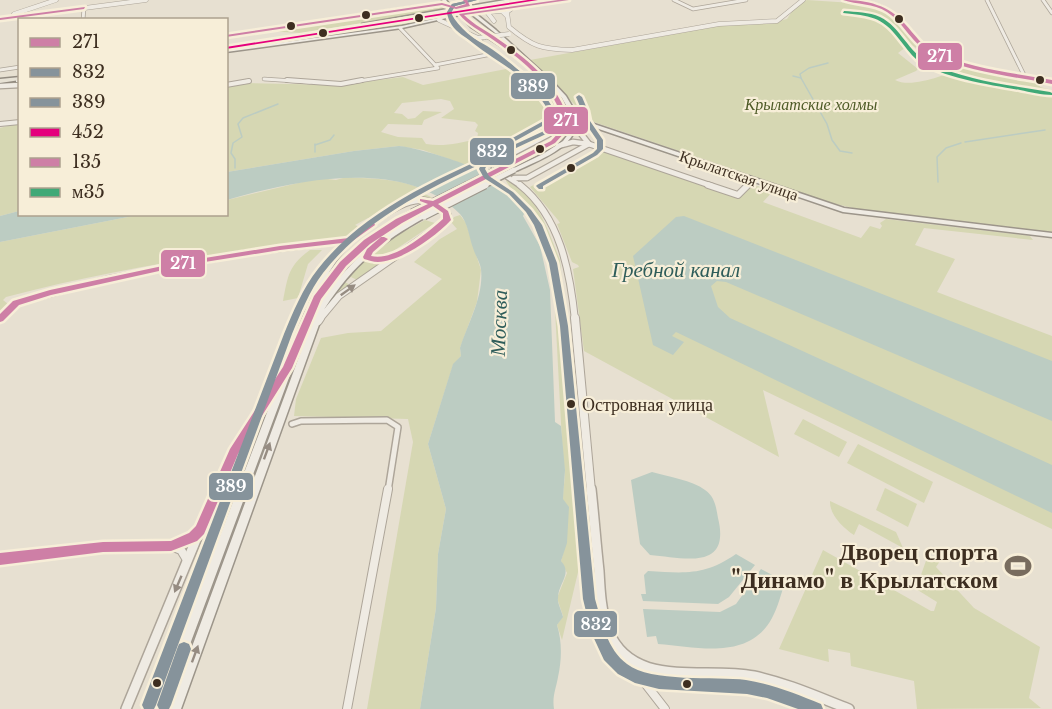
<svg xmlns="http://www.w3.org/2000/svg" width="1052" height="709" font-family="'Libre Baskerville',serif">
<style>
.green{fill:#d6d7b3;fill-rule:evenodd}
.water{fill:#bcccc2}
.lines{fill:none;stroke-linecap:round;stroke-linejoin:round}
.stream{stroke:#bcccc2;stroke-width:1.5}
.secondary-tunnel{stroke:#c5bcae;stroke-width:4.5;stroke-dasharray:4.5 2;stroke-linecap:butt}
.minor-far4-casing{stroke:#ada599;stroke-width:4.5}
.minor-far3-casing{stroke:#ada599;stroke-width:6}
.minor-far2-casing{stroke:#ada599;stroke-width:7}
.minor-far1-casing{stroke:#ada599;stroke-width:8}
.minor-casing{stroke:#ada599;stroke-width:10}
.tertiary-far4-casing{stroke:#ada599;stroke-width:5}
.tertiary-far3-casing{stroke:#ada599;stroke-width:7}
.tertiary-far2-casing{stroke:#ada599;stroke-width:8}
.tertiary-far1-casing{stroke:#ada599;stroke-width:10}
.tertiary-casing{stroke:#ada599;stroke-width:12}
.secondary-casing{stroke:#9c958a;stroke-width:3}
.primary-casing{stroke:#928b80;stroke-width:3}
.minor-far4{stroke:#efebe3;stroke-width:3}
.minor-far3{stroke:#efebe3;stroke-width:4}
.minor-far2{stroke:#efebe3;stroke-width:4.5}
.minor-far1{stroke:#efebe3;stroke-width:5}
.minor{stroke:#efebe3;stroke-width:8}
.tertiary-far4{stroke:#efebe3;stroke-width:4}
.tertiary-far3{stroke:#efebe3;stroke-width:4.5}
.tertiary-far2{stroke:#efebe3;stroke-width:6}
.tertiary-far1{stroke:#efebe3;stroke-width:8}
.tertiary{stroke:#efebe3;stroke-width:9}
.secondary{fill:#efebe3;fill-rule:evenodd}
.primary{fill:#e6e1d4;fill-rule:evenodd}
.tertiary-bridge-casing{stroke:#ada599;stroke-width:5;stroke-linecap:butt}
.secondary-bridge-far1-casing{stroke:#9c958a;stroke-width:8;stroke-linecap:butt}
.secondary-bridge-casing{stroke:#9c958a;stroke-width:9;stroke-linecap:butt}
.tertiary-bridge{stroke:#efebe3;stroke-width:4}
.secondary-bridge-far1{stroke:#efebe3;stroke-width:5}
.secondary-bridge{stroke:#efebe3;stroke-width:7}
.bus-1-casing{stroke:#f7eed8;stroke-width:5}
.bus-2-casing{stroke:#f7eed8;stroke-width:5}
.bus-3-casing{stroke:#f7eed8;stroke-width:5}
.bus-4-casing{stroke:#f7eed8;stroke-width:5}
.bus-5-casing{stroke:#f7eed8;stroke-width:5}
.bus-6-casing{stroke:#f7eed8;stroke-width:5}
.bus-1{fill:#ce7fa6;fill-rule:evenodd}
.bus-2{fill:#86939b;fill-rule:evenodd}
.bus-3{fill:#86939b;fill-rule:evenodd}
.bus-4{fill:#e5007d;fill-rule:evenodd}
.bus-5{fill:#ce7fa6;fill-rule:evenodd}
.bus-6{fill:#40a977;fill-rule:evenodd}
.oneway{fill:#968c82}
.bus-dot{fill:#3d2e20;stroke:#f7eed8;stroke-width:2}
.labels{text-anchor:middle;stroke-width:4.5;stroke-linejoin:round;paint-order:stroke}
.far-park-label{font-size:16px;font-style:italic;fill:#4d5a26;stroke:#f7eed8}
.far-street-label{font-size:16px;fill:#3d2e20;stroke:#f7eed8}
.bus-label{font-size:18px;fill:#3d2e20;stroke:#f7eed8;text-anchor:start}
.water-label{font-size:21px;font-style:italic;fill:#2f5d5a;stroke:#f7eed8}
.near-poi-label{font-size:24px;font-weight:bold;fill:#3d2e20;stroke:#f7eed8;text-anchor:end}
.line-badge{stroke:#f7eed8;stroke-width:2}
.badge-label{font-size:16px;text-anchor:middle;font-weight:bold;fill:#fff}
</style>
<rect width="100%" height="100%" fill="#e7e0d1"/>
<g class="green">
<path d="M807,0L868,4L890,12L921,49L978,69L1039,82L1040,87L1052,90V232L858,209L831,203L591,121L530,60L724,25L766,24L787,19L796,5ZM910,44L927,55L964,67C947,74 912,89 895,80L916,71L918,69L898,53Z"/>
<path d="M441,5L446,9L302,33L264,31Z"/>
<path d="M448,15L408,25L227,50V49Z"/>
<path d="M516,67C529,74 560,102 560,117L548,132L477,169L423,150L399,146L354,151L227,172V86L247,83L337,85L403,77L423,85ZM441,99L450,101L454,109L441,118L475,122L478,125L475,131L478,133L477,139C459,143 444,147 426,144L422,138L398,137L381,132L388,124L422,125L424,120L442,112L423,111L415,118L408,119L402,114L394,113L402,103Z"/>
<path d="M19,123V211L0,216V128Z"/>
<path d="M599,148L740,198L753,185L774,190L763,202L861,238L870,226L880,229L882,226L880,223L886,219L1030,236L1033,240L924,228L915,245L955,259L937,292L1052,336V529L763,390L779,457L584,351L573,269L579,267L578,265L572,262L557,224L560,223L558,220L530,187Z"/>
<path d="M346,177C372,179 400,178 424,190L421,192L433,198H413L375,219L368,218L355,225L362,228L351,237C235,251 119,267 6,297L3,300L8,304L0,313V242L138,215L226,214L227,200L319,178L336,180Z"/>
<path d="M508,179C537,195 548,230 560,260L587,553L579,568L562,640L557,625L563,616L557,598L567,573L561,561C570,533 564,526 563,499C563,486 567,474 563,461L554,290L548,259L536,226L506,181Z"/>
<path d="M460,215L466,223L481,270L477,302L460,348L461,356L453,365L428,444L446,509L438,554L436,608L420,709H367L413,442L408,419L294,416L296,399L321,338L348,333L381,331L442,279L414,262L440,239L457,229L451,222L454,217Z"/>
<path d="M425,220L435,223L383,258L378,259L371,256L385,242Z"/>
<path d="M310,250H322L308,264L298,298L283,301C288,276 288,266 310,250Z"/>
<path d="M365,259L369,262H382L357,280L351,277L345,282L350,285L328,303L341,282Z"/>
<path d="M803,419L847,442L839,457L794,434Z"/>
<path d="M858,444L933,482L924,503L847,463Z"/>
<path d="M885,488L917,504L908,527L876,510Z"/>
<path d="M830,501L896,532L903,548L859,524L854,535C843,528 829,514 830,501Z"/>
<path d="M823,550L931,611H934L937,602L916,589L928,555L940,561L936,567L974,608L1040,647L1029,698L1041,708L917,709L914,681L851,666L850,653L828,649L829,662L779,649Z"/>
</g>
<g class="water">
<path d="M399,146C421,148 488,169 503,184C512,193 518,204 524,214L523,216L540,246L550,290L555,422L561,426L565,470L563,499L569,507L567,543L561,561C573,574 558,583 558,598C557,603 562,611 563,617L557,625C562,641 562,659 558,677C556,689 552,696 554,709H420L436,608L438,554L446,509L428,444L453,364L461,356L460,348C468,323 484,296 481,269C480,262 475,255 473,248C469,237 468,223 460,214C405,156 294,180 227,200V172L354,151Z"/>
<path d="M19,211L20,214L138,215L0,242V216Z"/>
<path d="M684,216L1052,361V421L726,282L717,281L711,286L718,307L730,318L1052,465V513L676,332L672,336L684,342L673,355L653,345L633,256L676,217Z"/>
<path d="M652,472C669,477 692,480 705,490C715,497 716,507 718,518C731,571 684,558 650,555L640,544L631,480Z"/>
<path d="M736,554L755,565L729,597L718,604L643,601L641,594H646L644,575L648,571C685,573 704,576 736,554Z"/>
<path d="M761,569L785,582C781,594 778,607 772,618C749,661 698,647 658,644L656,636L647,637L643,609L720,612L736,604Z"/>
</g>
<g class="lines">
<g class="stream">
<path d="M793,76L801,78L827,124L832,140L840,151L852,153"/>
<path d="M801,78L800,74L809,68L828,63"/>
<path d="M965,142L1045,130"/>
<path d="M315,144V152"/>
<path d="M315,145L330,140L334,135"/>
<path d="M235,168V159L231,153L233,143L242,137L238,124L243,118L278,104"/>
<path d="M938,182L937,157L946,148L961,143"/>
</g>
<path class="secondary-tunnel" d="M461,6L473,14"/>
<g class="minor-far4-casing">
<g id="minor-far4">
<path d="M674,0L693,9L746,0"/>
<path d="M987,0L1025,77"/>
<path d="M1043,0L1052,13"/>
<path d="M83,20L84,8"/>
<path d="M226,36L410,8L448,5"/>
<path d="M478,38L492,54"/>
<path d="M435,65L492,54"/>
<path d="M0,70L20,67"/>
<path d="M264,79L310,82"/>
<path d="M243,82L249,81"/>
<path d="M353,82L438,68L400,28"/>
</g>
</g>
<g class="minor-far3-casing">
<g id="minor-far3">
<path d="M287,80L341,84L362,80"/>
<path d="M226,85L249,81"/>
<path d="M0,124L20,122"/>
</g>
</g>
<g class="minor-far2-casing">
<g id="minor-far2">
<path d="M369,252L367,257C375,263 383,261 392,257"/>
<path d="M0,319L16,303L111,278L245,253L351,240"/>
</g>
</g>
<g class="minor-far1-casing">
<path id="minor-far1" d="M292,424L301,421L387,420L398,427L388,491"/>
</g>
<g class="minor-casing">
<g id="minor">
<path d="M171,546L181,550L187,560"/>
<path d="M0,559C34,555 68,550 101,547C134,545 168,553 196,534"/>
<path d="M609,633V646"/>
<path d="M627,660L665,709"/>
<path d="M347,709L388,489"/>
</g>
</g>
<g class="tertiary-far4-casing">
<g id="tertiary-far4">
<path d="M845,0C873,2 891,7 908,30C915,39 921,47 931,52C968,71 1012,74 1052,82"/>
<path d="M511,9L507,12L509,27C533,47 541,49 572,50L719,24L777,21L803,0"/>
<path d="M14,14L56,0"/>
<path d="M0,19L146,0"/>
<path d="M439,20L478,38L485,37"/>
<path d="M494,21L487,12L502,11L507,16"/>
</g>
</g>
<g class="tertiary-far3-casing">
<g id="tertiary-far3">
<path d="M1044,80L1052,82"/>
<path d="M0,86L20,85"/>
<path d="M575,126L589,144"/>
<path d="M558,146L573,142L589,144L712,186"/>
<path d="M514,178H527L589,144"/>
<path d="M521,186L494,168L496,162L559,129L567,114"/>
<path d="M747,186L753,180"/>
</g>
</g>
<g class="tertiary-far2-casing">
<g id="tertiary-far2">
<path d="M520,185C560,217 570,271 575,320"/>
<path d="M708,185L738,195L748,185"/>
<path d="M312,305C317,289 324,273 334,259C349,239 394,201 420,200C431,200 441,208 448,215L445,222L339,296L319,320"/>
</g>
</g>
<g class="tertiary-far1-casing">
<g id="tertiary-far1">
<path d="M575,318L591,491"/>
<path d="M318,321L320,318"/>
<path d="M216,491L234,452L283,375"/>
</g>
</g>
<g class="tertiary-casing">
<g id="tertiary">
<path d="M591,489C594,516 596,544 599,571C600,590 601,612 608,630C632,690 703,666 754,676C787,683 818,697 849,709"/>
<path d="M126,709L217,489"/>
</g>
</g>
<g class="secondary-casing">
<g id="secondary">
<path d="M442,0H446L450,5L458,8L505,0H514L364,25L362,24L453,8L448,7Z"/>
<path d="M559,0H569L475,13L496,30L552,81L566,96L576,113L594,124L844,208L1052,233V237L843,212L590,126L577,118C579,147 537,161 516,171H512V169L543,154L563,141L569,133L572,125L571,114L562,98L548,83L494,32L471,14L464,15L473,25L506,45V47H502L471,27L460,15L402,28L226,52V50L402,26L461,13Z"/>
<rect x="16" y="80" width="4" height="2"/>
<path d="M559,100L563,101C566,107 569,113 570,119C573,141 532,155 517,162H513V160C527,153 563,141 565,122C566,115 560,107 559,100Z"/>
<path d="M412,211L414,212V214C371,241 338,268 313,313L166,709H154L305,313C325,278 350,250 384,228C393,222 402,215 412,211Z"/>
<path d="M424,214L426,215V217C381,242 353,265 325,308L181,709H169L317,308C343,268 379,232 424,214Z"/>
</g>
</g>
<g class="primary-casing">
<g id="primary">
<path d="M528,0H538L226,49V47Z"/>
<path d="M20,77V80L0,83V79Z"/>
</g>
</g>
<use href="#minor-far4" class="minor-far4"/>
<use href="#minor-far3" class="minor-far3"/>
<use href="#minor-far2" class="minor-far2"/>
<use href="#minor-far1" class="minor-far1"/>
<use href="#minor" class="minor"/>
<use href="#tertiary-far4" class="tertiary-far4"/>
<use href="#tertiary-far3" class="tertiary-far3"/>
<use href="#tertiary-far2" class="tertiary-far2"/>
<use href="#tertiary-far1" class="tertiary-far1"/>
<use href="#tertiary" class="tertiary"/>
<use href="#secondary" class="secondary"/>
<use href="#primary" class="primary"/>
<g class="tertiary-bridge-casing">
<path id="tertiary-bridge" d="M485,37L509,34"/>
</g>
<g class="secondary-bridge-far1-casing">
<g id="secondary-bridge-far1">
<path d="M465,186L515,161"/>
<path d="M482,186L514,170"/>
</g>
</g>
<g class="secondary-bridge-casing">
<g id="secondary-bridge">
<path d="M412,213L468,185"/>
<path d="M424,216L485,185"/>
</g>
</g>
<use href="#tertiary-bridge" class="tertiary-bridge"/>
<use href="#secondary-bridge-far1" class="secondary-bridge-far1"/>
<use href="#secondary-bridge" class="secondary-bridge"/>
<g class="bus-1-casing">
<g id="bus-1">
<path d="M558,0H569L464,15C474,25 487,31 498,39C530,61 562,87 570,127L555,143L438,204L448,211L451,220C435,237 402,261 378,262C373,262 369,260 364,259L363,257L367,249L381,237H384L388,239L373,252L371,256C394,262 427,233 443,219V213L433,206L402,223L370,244L346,266L321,299L292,368L238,454L204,534L197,541L171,551L103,552L0,565V553L103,542L171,541L189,533L196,526L230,449L283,367L314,296L340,262L364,240L396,219L428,204L420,201V199L433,201L551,141L564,127C557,87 524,61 492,39C481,31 468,25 459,14Z"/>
<path d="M843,0C867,0 889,5 905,24C915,35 922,46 935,52C972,69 1013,73 1052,80V84C1011,76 968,72 931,54C912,44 904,23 887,12C873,3 857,5 843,0Z"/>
<path d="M368,223H374L375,225L351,242L280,250L186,265L51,295L19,305L3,321L0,322V314L13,301L50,290L186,261L280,246L349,238Z"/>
</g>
</g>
<g class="bus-2-casing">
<g id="bus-2">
<path d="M470,0H477L455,6L451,12C453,30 474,38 487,46C498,53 508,61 517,69C533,82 546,97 557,115L553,120L492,154L485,169L489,176L513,192L531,210L542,225L557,263L568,326L595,599C602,623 607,649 627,664C651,683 715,676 746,680C772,684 797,694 821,704L823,709H798L767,698L747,694L659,689L635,683L618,674L604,660L591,632L583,599L560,326L549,263L534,225L526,212L509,194L484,178L479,169L487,152L549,118L551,115C542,98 530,85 515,72C506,64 496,56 486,50C471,40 449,32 447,12L452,4Z"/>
<path d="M579,95L582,97L588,111L590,121L603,140V149L597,155L543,186V189H539L536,186L537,185L593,153L597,149V140L584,121L582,111L576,97Z"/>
</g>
</g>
<g class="bus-3-casing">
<g id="bus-3">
<path d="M470,0H477L455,6L451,13C459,29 474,38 488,49C510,64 538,81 551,105C554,110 556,117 558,123L548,133C472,170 377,203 323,273C309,291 301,313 292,334L156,705L154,709H144L142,705L284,334C293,312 303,288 318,269C373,199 466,168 544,131L552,123C550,117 549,110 546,105C523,65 467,53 447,13L452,4Z"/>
<path d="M184,642L189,644L191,649L171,705L169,709H159L157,705L177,649L179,644Z"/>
</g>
</g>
<g class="bus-4-casing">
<path id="bus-4" d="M528,0H538L226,49V47Z"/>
</g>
<g class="bus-5-casing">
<g id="bus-5">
<path d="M463,0H467L470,6L456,9L442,5L226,37V35L442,3L456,7L466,4Z"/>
<path d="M85,7L84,9L0,20V18Z"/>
</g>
</g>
<g class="bus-6-casing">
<path id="bus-6" d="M844,11C856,12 869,12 880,17C901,27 908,53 930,63C967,81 1010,85 1050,92L1052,93V95C1042,95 1030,92 1020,90C991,85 941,78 917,60C910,54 905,46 899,39C882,16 869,16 843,13Z"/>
</g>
<use href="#bus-1" class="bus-1"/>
<use href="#bus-2" class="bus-2"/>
<use href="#bus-3" class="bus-3"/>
<use href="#bus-4" class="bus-4"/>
<use href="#bus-5" class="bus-5"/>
<use href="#bus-6" class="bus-6"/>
</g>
<defs><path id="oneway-solid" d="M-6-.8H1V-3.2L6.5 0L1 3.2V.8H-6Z" transform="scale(1.5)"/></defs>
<g class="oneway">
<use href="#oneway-solid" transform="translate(348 290) rotate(-36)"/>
<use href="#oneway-solid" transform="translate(267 451) rotate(-70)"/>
<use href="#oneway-solid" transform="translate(178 584) rotate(113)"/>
<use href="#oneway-solid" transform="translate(195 654) rotate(-70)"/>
</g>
<defs>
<g id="stadium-bare" transform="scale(2.07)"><path d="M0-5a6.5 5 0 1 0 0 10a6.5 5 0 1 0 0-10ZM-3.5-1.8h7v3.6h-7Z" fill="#786c5e" stroke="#f7eed8" stroke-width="2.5" paint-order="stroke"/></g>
</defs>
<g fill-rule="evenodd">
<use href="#stadium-bare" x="1018" y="566"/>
</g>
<g class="bus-dot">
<circle cx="366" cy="15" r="5"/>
<circle cx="419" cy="18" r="5"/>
<circle cx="899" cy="19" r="5"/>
<circle cx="291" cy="26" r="5"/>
<circle cx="323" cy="33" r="5"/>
<circle cx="511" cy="50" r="5"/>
<circle cx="1040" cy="80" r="5"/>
<circle cx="540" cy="149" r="5"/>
<circle cx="571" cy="168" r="5"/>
<circle cx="571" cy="404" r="5"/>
<circle cx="157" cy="683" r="5"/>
<circle cx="687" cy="684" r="5"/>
</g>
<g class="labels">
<g class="far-park-label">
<text x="811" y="110">Крылатские холмы</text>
</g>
<g class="far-street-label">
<text transform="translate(739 175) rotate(19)" y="6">Крылатская улица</text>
</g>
<g class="bus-label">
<text x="582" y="411">Островная улица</text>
</g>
<g class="water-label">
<text x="676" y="277">Гребной канал</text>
<text transform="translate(499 323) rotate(-88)" y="7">Москва</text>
</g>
<g class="near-poi-label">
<text x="998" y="560">Дворец спорта<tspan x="998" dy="28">"Динамо" в Крылатском</tspan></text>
</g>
</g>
<g class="line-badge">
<rect x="917" y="42" width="46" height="29" rx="6" fill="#ce7fa6"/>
<rect x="510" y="72" width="46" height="28" rx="6" fill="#86939b"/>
<rect x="543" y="106" width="46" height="29" rx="6" fill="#ce7fa6"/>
<rect x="469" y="137" width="46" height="29" rx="6" fill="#86939b"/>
<rect x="160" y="249" width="46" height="29" rx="6" fill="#ce7fa6"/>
<rect x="208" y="472" width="46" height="29" rx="6" fill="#86939b"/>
<rect x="573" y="610" width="45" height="28" rx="6" fill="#86939b"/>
</g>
<g class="badge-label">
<text x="940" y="62">271</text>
<text x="533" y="92">389</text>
<text x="566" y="126">271</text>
<text x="492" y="157">832</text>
<text x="183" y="269">271</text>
<text x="231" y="492">389</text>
<text x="596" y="630">832</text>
</g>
<rect x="18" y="18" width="210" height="198" fill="#f7eed8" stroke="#ada18e" stroke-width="1.5"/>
<rect x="30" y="38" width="30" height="9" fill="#ce7fa6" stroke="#ada18e" stroke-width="1.5"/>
<text x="72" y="48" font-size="18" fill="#3d2e20">271</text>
<rect x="30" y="68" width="30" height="9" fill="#86939b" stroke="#ada18e" stroke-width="1.5"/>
<text x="72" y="78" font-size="18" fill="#3d2e20">832</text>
<rect x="30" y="98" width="30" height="9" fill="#86939b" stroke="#ada18e" stroke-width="1.5"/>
<text x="72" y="108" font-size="18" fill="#3d2e20">389</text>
<rect x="30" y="128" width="30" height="9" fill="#e5007d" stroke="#ada18e" stroke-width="1.5"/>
<text x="72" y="138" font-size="18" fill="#3d2e20">452</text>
<rect x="30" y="158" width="30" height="9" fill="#ce7fa6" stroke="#ada18e" stroke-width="1.5"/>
<text x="72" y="168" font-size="18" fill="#3d2e20">135</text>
<rect x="30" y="188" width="30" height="9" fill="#40a977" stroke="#ada18e" stroke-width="1.5"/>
<text x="72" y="198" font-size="18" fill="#3d2e20">м35</text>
</svg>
